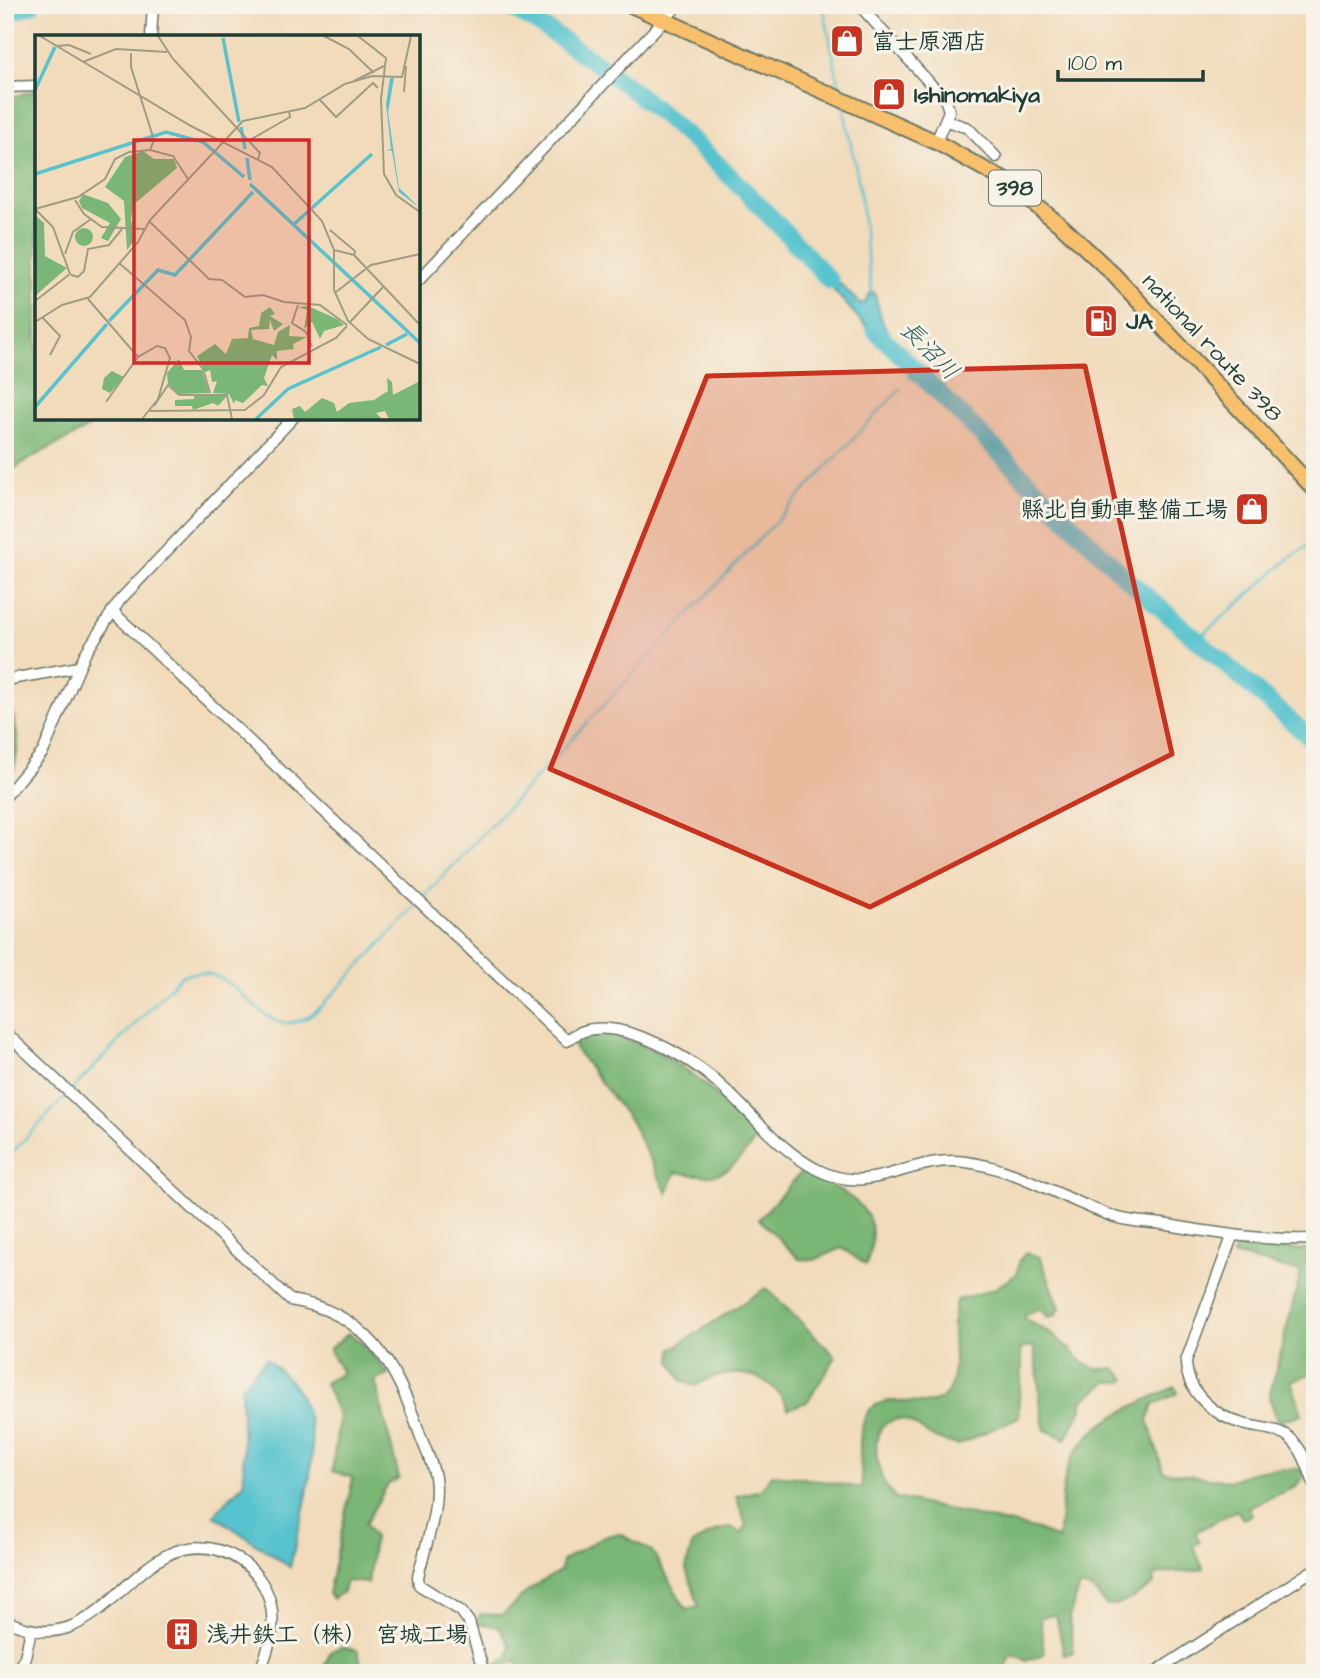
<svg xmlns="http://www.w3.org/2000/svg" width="1320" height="1678" font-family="'Architects Daughter','Klee One',sans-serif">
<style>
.forest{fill:#7ab675;stroke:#4c7a54;stroke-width:2}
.water{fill:#56c3ce;stroke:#3a8081;stroke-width:2}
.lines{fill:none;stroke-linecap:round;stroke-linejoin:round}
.stream{stroke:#56c3ce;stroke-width:2.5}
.river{stroke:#56c3ce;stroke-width:18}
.minor-casing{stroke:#687463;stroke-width:13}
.highway-casing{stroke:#687463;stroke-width:18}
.minor{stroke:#fff;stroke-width:10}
.highway{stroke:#f8bf6c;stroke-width:14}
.marked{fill:#c8321e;fill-opacity:0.2;stroke:#c8321e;stroke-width:5;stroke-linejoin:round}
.labels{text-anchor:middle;stroke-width:6;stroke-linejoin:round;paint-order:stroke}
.shield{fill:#f7f3e8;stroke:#60746a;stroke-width:2}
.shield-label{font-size:21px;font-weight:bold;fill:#1f3d34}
.poi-label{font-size:23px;font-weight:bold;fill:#1f3d34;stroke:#f7f3e8;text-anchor:start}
.street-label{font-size:23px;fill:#1f3d34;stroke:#f7f3e8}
.water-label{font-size:24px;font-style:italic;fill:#2d5e5a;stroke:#f7f3e8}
.inset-river{fill:none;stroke:#56c3ce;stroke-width:3.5}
.inset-road{fill:none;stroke:#9d9c85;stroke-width:2}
.view{fill:#d62828;fill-opacity:0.15;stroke:#d62828;stroke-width:3.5}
.inset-edge{fill:none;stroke:#1f3d34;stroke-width:3.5}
</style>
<rect width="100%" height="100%" fill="#f7f3e8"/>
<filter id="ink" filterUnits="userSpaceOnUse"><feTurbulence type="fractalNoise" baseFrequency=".0143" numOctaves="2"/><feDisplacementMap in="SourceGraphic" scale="14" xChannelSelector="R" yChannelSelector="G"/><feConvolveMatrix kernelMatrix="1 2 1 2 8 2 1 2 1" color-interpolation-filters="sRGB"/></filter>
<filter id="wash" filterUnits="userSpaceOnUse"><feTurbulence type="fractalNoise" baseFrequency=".00686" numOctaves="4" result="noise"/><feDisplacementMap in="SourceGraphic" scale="28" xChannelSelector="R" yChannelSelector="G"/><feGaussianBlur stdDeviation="1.57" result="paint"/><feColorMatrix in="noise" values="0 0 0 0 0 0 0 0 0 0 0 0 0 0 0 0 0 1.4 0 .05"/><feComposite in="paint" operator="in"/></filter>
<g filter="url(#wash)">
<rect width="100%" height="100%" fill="#f1dbbb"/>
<g class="forest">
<path d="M37,90V418H103C73,441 33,451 5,476V99Z"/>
<path d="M5,695C20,725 23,759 5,789Z"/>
<path d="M606,1033C672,1048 713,1090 759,1136C728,1173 726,1181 676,1172L667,1193L631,1122L574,1047L576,1040L586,1035Z"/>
<path d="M805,1168C848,1198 888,1206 866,1265L842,1248L814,1260L799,1259L759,1219Z"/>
<path d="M1236,1247L1306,1250V1262L1315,1263V1372L1291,1381L1302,1414L1278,1422L1269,1397L1301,1272L1233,1255Z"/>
<path d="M1026,1253L1040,1257L1060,1308L1056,1315L1048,1317L1040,1309L1025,1315L1026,1320C1037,1326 1050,1332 1059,1340C1083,1358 1081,1373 1115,1368L1126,1379L1123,1382H1107L1082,1401V1409L1066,1439L1045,1430C1037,1403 1041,1374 1033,1346L1020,1349C1026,1376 1016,1393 1019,1417L958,1445C950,1443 942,1441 935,1438C916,1429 906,1410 883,1425C869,1444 879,1484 896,1498L1038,1530L1058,1540C1062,1517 1060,1487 1069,1465C1087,1422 1136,1405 1175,1387L1178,1393L1153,1405L1148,1420L1163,1471L1228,1481L1260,1470L1301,1469L1304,1476L1296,1487L1248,1507L1252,1515L1243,1519L1237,1510L1195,1532L1200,1542L1193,1546L1203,1568C1186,1576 1169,1568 1153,1577L1154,1584C1141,1594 1123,1606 1106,1606C1099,1597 1093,1586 1080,1587L1069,1617L1074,1652L1064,1655L1056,1615L1040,1617L1044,1654L1026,1661L1017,1655L1009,1656L1006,1673H521L517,1660L491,1673L489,1669L508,1656L510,1646L499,1627L477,1623L476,1620L481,1614L502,1615L530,1589L561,1570L562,1561L604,1536L620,1534L652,1551L686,1609L699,1606L686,1569L692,1544L716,1531L731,1527L742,1534L746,1526L736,1496L761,1490L771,1475L797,1477L862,1488C862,1467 855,1434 867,1414C884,1385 927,1417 946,1394C963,1373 946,1327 957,1300L994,1289L1017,1274L1020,1259Z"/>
<path d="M766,1288L836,1357L807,1402L788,1409C771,1369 729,1366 695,1386L682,1381L671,1361L672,1349Z"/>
<path d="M349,1333L364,1345L389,1375L375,1380L399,1478L388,1484L365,1524L374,1537L368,1583L346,1581L343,1592L333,1599L328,1594L353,1478L332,1471L339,1417L325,1383L342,1373L329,1349Z"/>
<path d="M342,1647L358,1651L363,1673H321L331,1651Z"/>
</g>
<g class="water">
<path d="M818,262L859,303H865L871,292H874L883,324L896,342L887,350L813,267Z"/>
<path d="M266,1359C275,1367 287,1376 294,1386C330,1439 302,1509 290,1567L214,1515L244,1483L241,1387Z"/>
</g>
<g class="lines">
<g class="stream">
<path d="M823,5L841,95"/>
<path d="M843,105L859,184L872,295"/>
<path d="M910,379L916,371"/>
<path d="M1197,640L1290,558L1315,541"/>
<path d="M421,900L900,389"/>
<path d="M5,1160L181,976C246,953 260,1064 322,1006L417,905"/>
</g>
<g class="river">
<path d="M503,5C531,17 555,35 580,52C674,115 754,197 830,281"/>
<path d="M5,14L31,5"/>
<path d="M875,330L1126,578L1315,742"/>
</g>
</g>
</g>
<g filter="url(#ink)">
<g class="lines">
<g class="minor-casing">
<g id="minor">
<path d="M859,5L946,101L949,111L936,142"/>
<path d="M151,37L153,5"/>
<path d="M5,87L37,86"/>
<path d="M947,121L968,128L996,157"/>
<path d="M418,281L678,5"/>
<path d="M112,611L567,1041C601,1008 675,1049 706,1073C745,1103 773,1147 818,1170C874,1198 910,1154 966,1162C1020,1169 1066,1201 1115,1217C1130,1222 1147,1222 1162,1224C1214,1233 1262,1241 1315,1239"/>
<path d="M5,680L79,667"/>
<path d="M5,797L43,752L85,654L120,600L293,418"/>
<path d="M5,1032L290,1300C366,1312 396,1363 419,1432C424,1446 432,1462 435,1477C440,1508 425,1546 418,1577L419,1585L461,1611L469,1622L484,1673"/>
<path d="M1232,1237L1186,1361C1186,1392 1214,1416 1243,1424C1256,1428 1274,1428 1286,1435C1303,1446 1308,1469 1315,1486"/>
<path d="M5,1620C25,1630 46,1635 67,1628C123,1609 151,1532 218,1550C235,1555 247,1563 258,1577C281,1608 273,1640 259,1673"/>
<path d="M16,1673L25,1657L31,1630"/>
<path d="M1154,1673L1315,1569"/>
</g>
</g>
<g class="highway-casing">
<path id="highway" d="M631,5L936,142L1004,180L1063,227L1113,274L1315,490"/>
</g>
<use href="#minor" class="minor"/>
<use href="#highway" class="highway"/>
</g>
</g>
<path class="marked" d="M1085,366L1172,754L870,907L550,769L707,376Z"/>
<defs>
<g id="shop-square" transform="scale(1.75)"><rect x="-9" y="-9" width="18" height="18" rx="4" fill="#c8321e" stroke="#f7f3e8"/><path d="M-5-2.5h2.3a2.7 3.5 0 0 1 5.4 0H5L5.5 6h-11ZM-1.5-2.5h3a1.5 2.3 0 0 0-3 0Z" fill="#fff"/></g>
<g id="fuel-square" transform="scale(1.75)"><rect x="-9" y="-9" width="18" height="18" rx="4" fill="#c8321e" stroke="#f7f3e8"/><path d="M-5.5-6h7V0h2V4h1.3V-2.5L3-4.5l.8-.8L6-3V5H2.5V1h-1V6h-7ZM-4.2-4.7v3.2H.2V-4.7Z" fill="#fff"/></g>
<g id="building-square" transform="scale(1.75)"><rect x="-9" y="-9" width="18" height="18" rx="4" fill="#c8321e" stroke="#f7f3e8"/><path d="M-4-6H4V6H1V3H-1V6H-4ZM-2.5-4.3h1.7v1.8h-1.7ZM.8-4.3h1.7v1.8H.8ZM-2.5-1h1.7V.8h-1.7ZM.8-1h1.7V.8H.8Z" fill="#fff"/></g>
</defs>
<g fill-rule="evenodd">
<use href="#shop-square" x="847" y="41"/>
<use href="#shop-square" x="889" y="94"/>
<use href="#fuel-square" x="1101" y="321"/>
<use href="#shop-square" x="1252" y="509"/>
<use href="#building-square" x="182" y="1634"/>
</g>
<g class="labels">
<rect class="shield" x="989" y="170.5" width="52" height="35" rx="5"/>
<g class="shield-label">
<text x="1015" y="195">398</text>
</g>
<g class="poi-label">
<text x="872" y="49">富士原酒店</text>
<text x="914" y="102">Ishinomakiya</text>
<text x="1126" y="329">JA</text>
<text x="1228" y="517" text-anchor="end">縣北自動車整備工場</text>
<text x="206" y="1642">浅井鉄工（株） 宮城工場</text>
</g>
<g class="street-label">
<text transform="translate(1213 347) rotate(47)" y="8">national route 398</text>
</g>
<g class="water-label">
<text transform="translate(930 350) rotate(45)" y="8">長沼川</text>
</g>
</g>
<g transform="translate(35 35)">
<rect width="385" height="385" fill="#f1dbbb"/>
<path d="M108,116L119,124H139L142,133L98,170L96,185L101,203L92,215L89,166L70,152L90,122ZM48,159L73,168L86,184L73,206L66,203L75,188L47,173L44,166ZM0,180L9,188L10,221L32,233L0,261ZM40 202a9 9 0 1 1 18 0a9 9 0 1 1-18 0ZM273,271L302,284L309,290L289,296L285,304L277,287L269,294L272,275L263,272ZM235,272L240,279L235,281L248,289L239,296L235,285L234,294L216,295L218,304L239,310L243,297L255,290L254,301L272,302L258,309L259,314L242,316V325L237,320L229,343L233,351L227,350L208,368L200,365L199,369L194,359L178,358L182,346L177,347L175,335L170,337L162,321L180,309L191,319L197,304L213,303L214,293L224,291L226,278ZM144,324L149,335H167L174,358L144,359L133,349L132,338ZM77,336L89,342L75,358L67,354L69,343ZM352,343L357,347L358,360L385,346V384H354L350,376L341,378L347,384H259L257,374L265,371L270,377L287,363L299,368L302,377L314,368L339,365L353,356ZM159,360L192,361L183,371L178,368L158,375L157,371H140V365L159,364Z" fill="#7ab675"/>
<path d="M355,43H359L353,78L364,153L385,173L364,157L357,116L352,115L356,114L351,69Z" fill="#56c3ce"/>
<path class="inset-river" d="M188,3L204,87M0,55L20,12M206,92L210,114M212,123L215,145M0,139L131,97L168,107L209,142M215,149L385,308M258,190L337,119M74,286L123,235L140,240L218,157M351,310L372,299M0,372L72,289M221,384L253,354L346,312"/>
<path class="inset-road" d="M5,1L156,91L237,132L287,186L299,215L319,220L385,290M123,1L138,24L225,118L223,124M289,1L314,14L339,38M323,1L351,23L346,64L349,139L361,160L385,177M22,11L34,10L56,19M96,18V32L119,105L115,115M48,27L81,14L132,17M319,46L349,31M369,57L371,31M285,65L301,82L338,48L343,53M213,106L255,82L254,76M40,165L49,179L67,192L109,194M0,174L43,162L70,144L80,124L94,117L115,115L138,121L153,144M114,186L174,244L187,245L210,262L228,260L249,267L285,270L312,290M295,195L320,216L319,220M299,215V255L313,286L333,304L385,329M30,219L38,197L56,184M84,228L150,285L156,302L154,316L168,334L175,358M36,240L43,242L49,236L53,214L74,210L87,194M301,257L336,230L385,219M53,264L103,322M0,266L35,239L18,192L0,174M263,270L257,288L271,297L277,312M7,282L25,301L15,320M0,287L27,270L55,262L103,207L115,185L208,86L270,73L310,49L337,41L367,42L376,1M315,287L349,251M71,367L103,322L122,311L130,313L135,323L123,364L107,384M119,371L133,350L144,360H192L197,384M115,376L210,375L229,360L246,332L301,303L312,291"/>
<path class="view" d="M99,105H274V328H99Z"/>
<rect width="385" height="385" class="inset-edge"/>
</g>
<rect width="1320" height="1678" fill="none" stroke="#f7f3e8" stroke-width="28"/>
<path d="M1058 70v10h145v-10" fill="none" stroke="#1f3d34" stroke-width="3.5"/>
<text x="1068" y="70" font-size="21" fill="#1f3d34" stroke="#f7f3e8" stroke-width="5" paint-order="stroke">100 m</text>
</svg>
